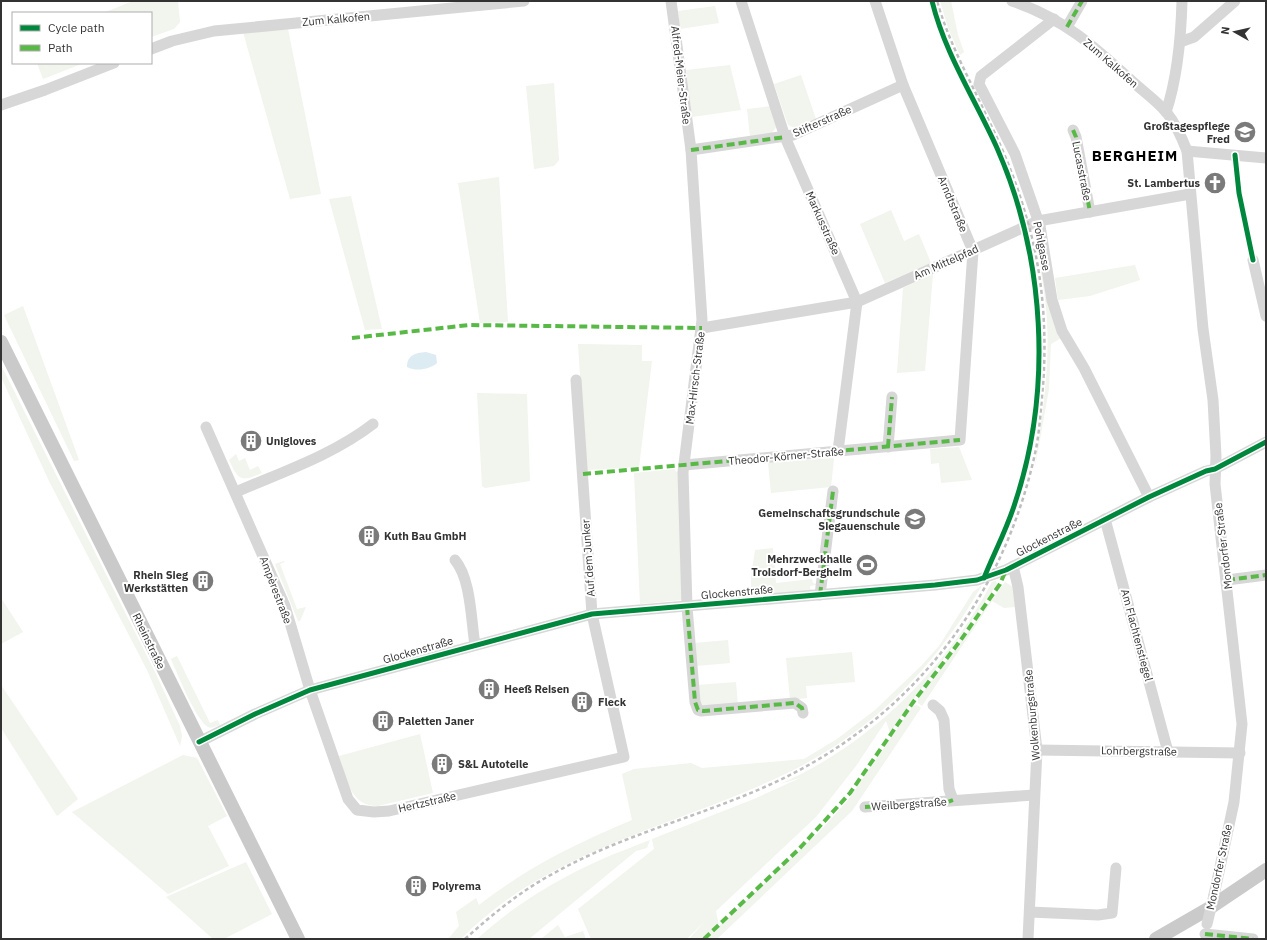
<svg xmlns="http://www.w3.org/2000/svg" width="1267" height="940" font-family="'IBM Plex Sans',sans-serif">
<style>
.green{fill:#f1f5ed}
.water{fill:#ddebf3}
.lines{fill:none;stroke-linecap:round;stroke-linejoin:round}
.minor{stroke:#d7d7d7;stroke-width:11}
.major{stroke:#cacaca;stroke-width:14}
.rail{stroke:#bebebe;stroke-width:2.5;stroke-dasharray:4 3;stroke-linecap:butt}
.minor-bridge{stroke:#d7d7d7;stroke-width:11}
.quiet{stroke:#58b947;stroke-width:4;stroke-dasharray:8 4;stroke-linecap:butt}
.cycleway-casing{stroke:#fff;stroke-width:8}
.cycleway{stroke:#00873e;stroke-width:5}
.labels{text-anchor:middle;stroke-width:4;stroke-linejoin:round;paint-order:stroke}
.street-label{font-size:11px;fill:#333;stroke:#fff}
.poi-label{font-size:11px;font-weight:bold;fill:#333;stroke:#fff;text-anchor:start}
.district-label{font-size:15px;font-weight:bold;letter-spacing:1px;fill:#000;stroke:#fff}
</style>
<rect width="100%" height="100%" fill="#fff"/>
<g class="green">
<path d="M133,1H178L180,22L174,29L151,37V13H103Z"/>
<path d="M940,1H951L958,35L964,52L960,55L948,28Z"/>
<path d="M715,6L719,23L680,29L678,11Z"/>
<path d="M288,29L321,194L290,199L243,32Z"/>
<path d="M37,63H84L43,79Z"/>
<path d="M730,65L741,110L692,117L686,70Z"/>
<path d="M801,75L816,119L795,128L788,125L774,84Z"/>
<path d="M554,83L559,160L554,166L534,169L526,86Z"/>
<path d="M771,106L777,126L772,133L750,137L747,109Z"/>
<path d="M499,177L508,322L480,323L458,183Z"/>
<path d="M351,196L382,329L365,330L329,199Z"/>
<path d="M891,210L904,241L919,234L931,263L885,283L860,224Z"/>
<path d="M1036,234L1061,338L1051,344L1049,389L1034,473C1041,422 1050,373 1047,322C1046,292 1038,263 1036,234Z"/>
<path d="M1135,265L1140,280L1090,296L1058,300L1055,278Z"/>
<path d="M933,274L925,371L897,373L903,288Z"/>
<path d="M23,306L79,460L74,461L4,315Z"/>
<path d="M578,344L642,345V361H652L639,467L586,470Z"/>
<path d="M1,365L155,672L180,726L182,736L180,746L147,670L49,481L1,377Z"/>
<path d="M477,393L527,394L530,481L485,488L482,486Z"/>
<path d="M959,447L972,480L941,483L939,463L931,464L930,449Z"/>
<path d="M236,454L239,461L245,458L250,470L258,466L262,473C240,482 239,481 229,460Z"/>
<path d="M833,458L834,459L831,487L771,493L768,463Z"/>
<path d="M674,469L680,475L683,600L640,604L634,473Z"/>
<path d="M773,548L776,583L812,579L813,583L816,584V585L810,586V589L814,590L754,596C747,589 754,560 755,550Z"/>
<path d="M284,561L285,562L280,564L297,609L306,607L300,621H298L275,564Z"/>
<path d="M996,581L997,584C963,636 924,682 890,733L886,721L856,766L816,817L716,911L719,926L820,831L848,800L913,706L917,705L921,708L852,811L717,939H689L704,922L687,939H591L578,909L654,849L652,839L754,799L800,778L780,784C871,744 946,669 992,582Z"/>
<path d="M1005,582L1013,587L1015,607L1004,608L992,601L922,706L918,703V699Z"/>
<path d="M982,585C936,667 870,734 785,774C675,827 548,849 461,939H448L459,926L456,912L476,898L479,905C530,866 573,845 632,820L622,774L634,769L691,763L702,768L804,759L837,739L875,710L921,666L939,646L973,592Z"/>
<path d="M1,598L23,632L1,644Z"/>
<path d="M728,640L730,663L696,666L694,643Z"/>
<path d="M852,652L855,682L806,686L807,698L790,700L786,658Z"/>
<path d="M177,656L210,723L218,720L220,725C216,726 212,729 208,727C196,720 177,673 171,659Z"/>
<path d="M736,682L738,705L704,708L700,705L697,685Z"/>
<path d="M1,685L78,799L57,816L1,728Z"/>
<path d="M420,734L433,793L378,806C349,806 347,778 339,756Z"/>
<path d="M183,755L197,758L227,816L208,826L229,866L168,894L72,812Z"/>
<path d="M650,840L647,848L636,851L529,939H477C513,906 554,881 598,861C615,853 633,847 650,840Z"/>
<path d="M246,862L272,914L224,939H213L166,897Z"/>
<path d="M558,925L565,937L583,931L586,939H541Z"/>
</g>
<path class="water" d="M426,352L436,355L437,363C430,369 417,372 407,367C407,355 415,353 426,352Z"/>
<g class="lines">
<g class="minor">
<path d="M671,1L691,150L702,320L683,472L687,607L695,702L698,710L701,711L795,703L802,708L803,713"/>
<path d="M741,1L785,137L857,302L838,451"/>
<path d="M1012,1C1063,18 1094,46 1133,82C1144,92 1157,101 1167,113C1176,124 1182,138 1187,151L1203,329L1213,400L1216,456L1215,484L1242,724L1234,802L1214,895"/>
<path d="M1054,19L981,76L979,84L1015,154L1040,226L1052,300L1062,331L1084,368L1149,497"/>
<path d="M1067,27L1082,1"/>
<path d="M1180,42L1194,37L1235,1"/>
<path d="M151,49L172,41L214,31L524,1"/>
<path d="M1,105L45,90L114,63"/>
<path d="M1166,112C1178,76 1181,38 1182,1"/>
<path d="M1073,130L1076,137L1090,212"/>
<path d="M691,150L793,135L903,85"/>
<path d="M1187,151L1266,158"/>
<path d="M1253,260L1266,316"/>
<path d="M702,328L857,302L1038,221L1190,194"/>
<path d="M206,427L285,606L310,690L348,799L357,810L374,812L389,811L624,757L592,614L576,380"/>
<path d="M888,447L892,397"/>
<path d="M684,465L960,440L973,251L903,85L875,1"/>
<path d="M236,492C282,472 333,455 373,424"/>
<path d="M1105,519L1168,752"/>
<path d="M455,560C471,579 471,620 475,645"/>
<path d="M1013,566L1018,587L1037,750L1028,939"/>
<path d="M1227,580L1266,575"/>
<path d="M820,595L833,491"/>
<path d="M933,705L940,711L944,720L949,789L953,800"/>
<path d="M199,742L255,714L310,690L592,614L935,585L977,580L1006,570L1149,497L1206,471L1215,469L1266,442"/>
<path d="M1037,750L1240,753"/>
<path d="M865,807L1034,795"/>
<path d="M1030,912L1098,915L1112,913L1116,868"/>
<path d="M1205,934L1253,939"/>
</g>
<g class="major">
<path d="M1,342L298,939"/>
<path d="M1156,939L1208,909L1266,870"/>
</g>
<path class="rail" d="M465,939C494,913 522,890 556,872C630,831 715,813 790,775C920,709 1006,591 1036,449C1040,428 1041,406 1043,386C1047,332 1043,275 1028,223C1018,186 1004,151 987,117C969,78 949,43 937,1"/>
<path class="minor-bridge" d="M1207,924L1214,895"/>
<g class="quiet">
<path d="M1067,27L1082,1"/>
<path d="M1073,130L1076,137L1090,212"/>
<path d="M691,150L785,137"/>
<path d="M352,338L469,325L702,328"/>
<path d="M888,447L892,397"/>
<path d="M583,474L960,440"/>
<path d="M1227,580L1266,575"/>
<path d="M820,595L833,491"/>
<path d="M687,607L695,702L698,710L704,711L795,703L802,708L803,713"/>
<path d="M865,807L945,803L953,800"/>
<path d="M1205,934L1253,939"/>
<path d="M704,939L799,849L850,793L914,701L960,641L1000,584L1006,570"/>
</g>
<g class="cycleway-casing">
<g id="cycleway">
<path d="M932,1C945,54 975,99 997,148C1045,257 1053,389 1015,503C1007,529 994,553 984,578"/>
<path d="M1235,155L1239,193L1253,260"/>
<path d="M199,742L255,714L310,690L592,614L935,585L977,580L1006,570L1149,497L1206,471L1215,469L1266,442"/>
</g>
</g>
<use href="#cycleway" class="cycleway"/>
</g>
<defs>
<g id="school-disc" transform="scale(1.15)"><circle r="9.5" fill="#7a7a7a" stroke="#fff"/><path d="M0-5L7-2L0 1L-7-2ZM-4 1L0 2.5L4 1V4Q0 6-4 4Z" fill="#fff"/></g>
<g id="church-disc" transform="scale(1.15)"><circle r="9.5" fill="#7a7a7a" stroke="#fff"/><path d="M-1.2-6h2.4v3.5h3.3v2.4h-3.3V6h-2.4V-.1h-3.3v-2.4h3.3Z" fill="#fff"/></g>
<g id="building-disc" transform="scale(1.15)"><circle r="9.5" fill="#7a7a7a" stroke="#fff"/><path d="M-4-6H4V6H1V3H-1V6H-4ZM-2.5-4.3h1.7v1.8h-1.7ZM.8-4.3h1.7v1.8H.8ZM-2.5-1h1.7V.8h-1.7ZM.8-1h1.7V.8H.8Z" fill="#fff"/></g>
<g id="stadium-disc" transform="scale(1.15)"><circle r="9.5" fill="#7a7a7a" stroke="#fff"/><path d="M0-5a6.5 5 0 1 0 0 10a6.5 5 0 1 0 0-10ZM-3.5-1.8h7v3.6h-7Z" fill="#fff"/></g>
</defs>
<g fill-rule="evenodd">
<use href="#school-disc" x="1245" y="132"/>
<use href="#church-disc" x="1215" y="183"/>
<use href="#building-disc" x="251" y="441"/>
<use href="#school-disc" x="915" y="519"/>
<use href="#building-disc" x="369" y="536"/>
<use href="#stadium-disc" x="867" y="565"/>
<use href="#building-disc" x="203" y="581"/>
<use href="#building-disc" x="489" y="689"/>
<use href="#building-disc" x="582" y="702"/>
<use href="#building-disc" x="383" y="721"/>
<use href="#building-disc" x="442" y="764"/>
<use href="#building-disc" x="416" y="886"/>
</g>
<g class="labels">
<g class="street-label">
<text transform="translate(336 19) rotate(-5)" y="4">Zum Kalkofen</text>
<text transform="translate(1111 63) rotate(41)" y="4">Zum Kalkofen</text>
<text transform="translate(681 75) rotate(83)" y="4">Alfred-Meier-Straße</text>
<text transform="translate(822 121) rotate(-24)" y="4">Stifterstraße</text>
<text transform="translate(1082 171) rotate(79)" y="4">Lucasstraße</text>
<text transform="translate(953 204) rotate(67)" y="4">Arndtstraße</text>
<text transform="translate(823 223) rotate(66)" y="4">Markusstraße</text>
<text transform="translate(1042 246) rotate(79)" y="4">Pohlgasse</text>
<text transform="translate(946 262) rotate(-24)" y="4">Am Mittelpfad</text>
<text transform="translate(695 378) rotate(-83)" y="4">Max-Hirsch-Straße</text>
<text transform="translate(786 456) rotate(-5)" y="4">Theodor-Körner-Straße</text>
<text transform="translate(1049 537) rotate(-27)" y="4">Glockenstraße</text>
<text transform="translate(1223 546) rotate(-97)" y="4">Mondorfer Straße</text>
<text transform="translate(588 558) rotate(-94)" y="4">Auf dem Junker</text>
<text transform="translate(276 590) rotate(69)" y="4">Ampèrestraße</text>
<text transform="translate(737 592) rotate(-5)" y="4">Glockenstraße</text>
<text transform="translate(1137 635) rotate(75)" y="4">Am Flachtenstiegel</text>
<text transform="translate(149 641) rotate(64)" y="4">Rheinstraße</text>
<text transform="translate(418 650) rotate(-16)" y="4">Glockenstraße</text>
<text transform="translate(1032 715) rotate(-95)" y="4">Wolkenburgstraße</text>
<text transform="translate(1139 751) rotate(1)" y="4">Lohrbergstraße</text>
<text transform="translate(427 802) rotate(-13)" y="4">Hertzstraße</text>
<text transform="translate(909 804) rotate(-4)" y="4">Weilbergstraße</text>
<text transform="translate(1219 867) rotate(-78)" y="4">Mondorfer Straße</text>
</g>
<g class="poi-label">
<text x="1230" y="130" text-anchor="end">Großtagespflege<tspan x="1230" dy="13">Fred</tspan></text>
<text x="1200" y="187" text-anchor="end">St. Lambertus</text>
<text x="266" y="445">Unigloves</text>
<text x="900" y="517" text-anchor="end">Gemeinschaftsgrundschule<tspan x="900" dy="13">Siegauenschule</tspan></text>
<text x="384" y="540">Kuth Bau GmbH</text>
<text x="852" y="563" text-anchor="end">Mehrzweckhalle<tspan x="852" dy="13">Troisdorf-Bergheim</tspan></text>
<text x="188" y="579" text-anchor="end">Rhein Sieg<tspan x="188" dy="13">Werkstätten</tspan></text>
<text x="504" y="693">Heeß Reisen</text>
<text x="598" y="706">Fleck</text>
<text x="398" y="725">Paletten Janer</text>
<text x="458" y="768">S&amp;L Autoteile</text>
<text x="432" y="890">Polyrema</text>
</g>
<g class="district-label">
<text x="1135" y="161">BERGHEIM</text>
</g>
</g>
<rect width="1267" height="940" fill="none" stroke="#333333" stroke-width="4"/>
<rect x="12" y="12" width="140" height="52" fill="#ffffff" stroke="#adadad"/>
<rect x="20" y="25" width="20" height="6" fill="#00873e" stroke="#adadad"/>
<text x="48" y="32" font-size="12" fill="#333333">Cycle path</text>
<rect x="20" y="45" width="20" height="6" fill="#58b947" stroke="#adadad"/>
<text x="48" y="52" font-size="12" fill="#333333">Path</text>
<g transform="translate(1235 32) rotate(278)" stroke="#ffffff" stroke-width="3" paint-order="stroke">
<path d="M0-3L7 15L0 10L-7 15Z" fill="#333333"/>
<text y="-6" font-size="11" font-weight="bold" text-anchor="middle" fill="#333333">N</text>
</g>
</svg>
